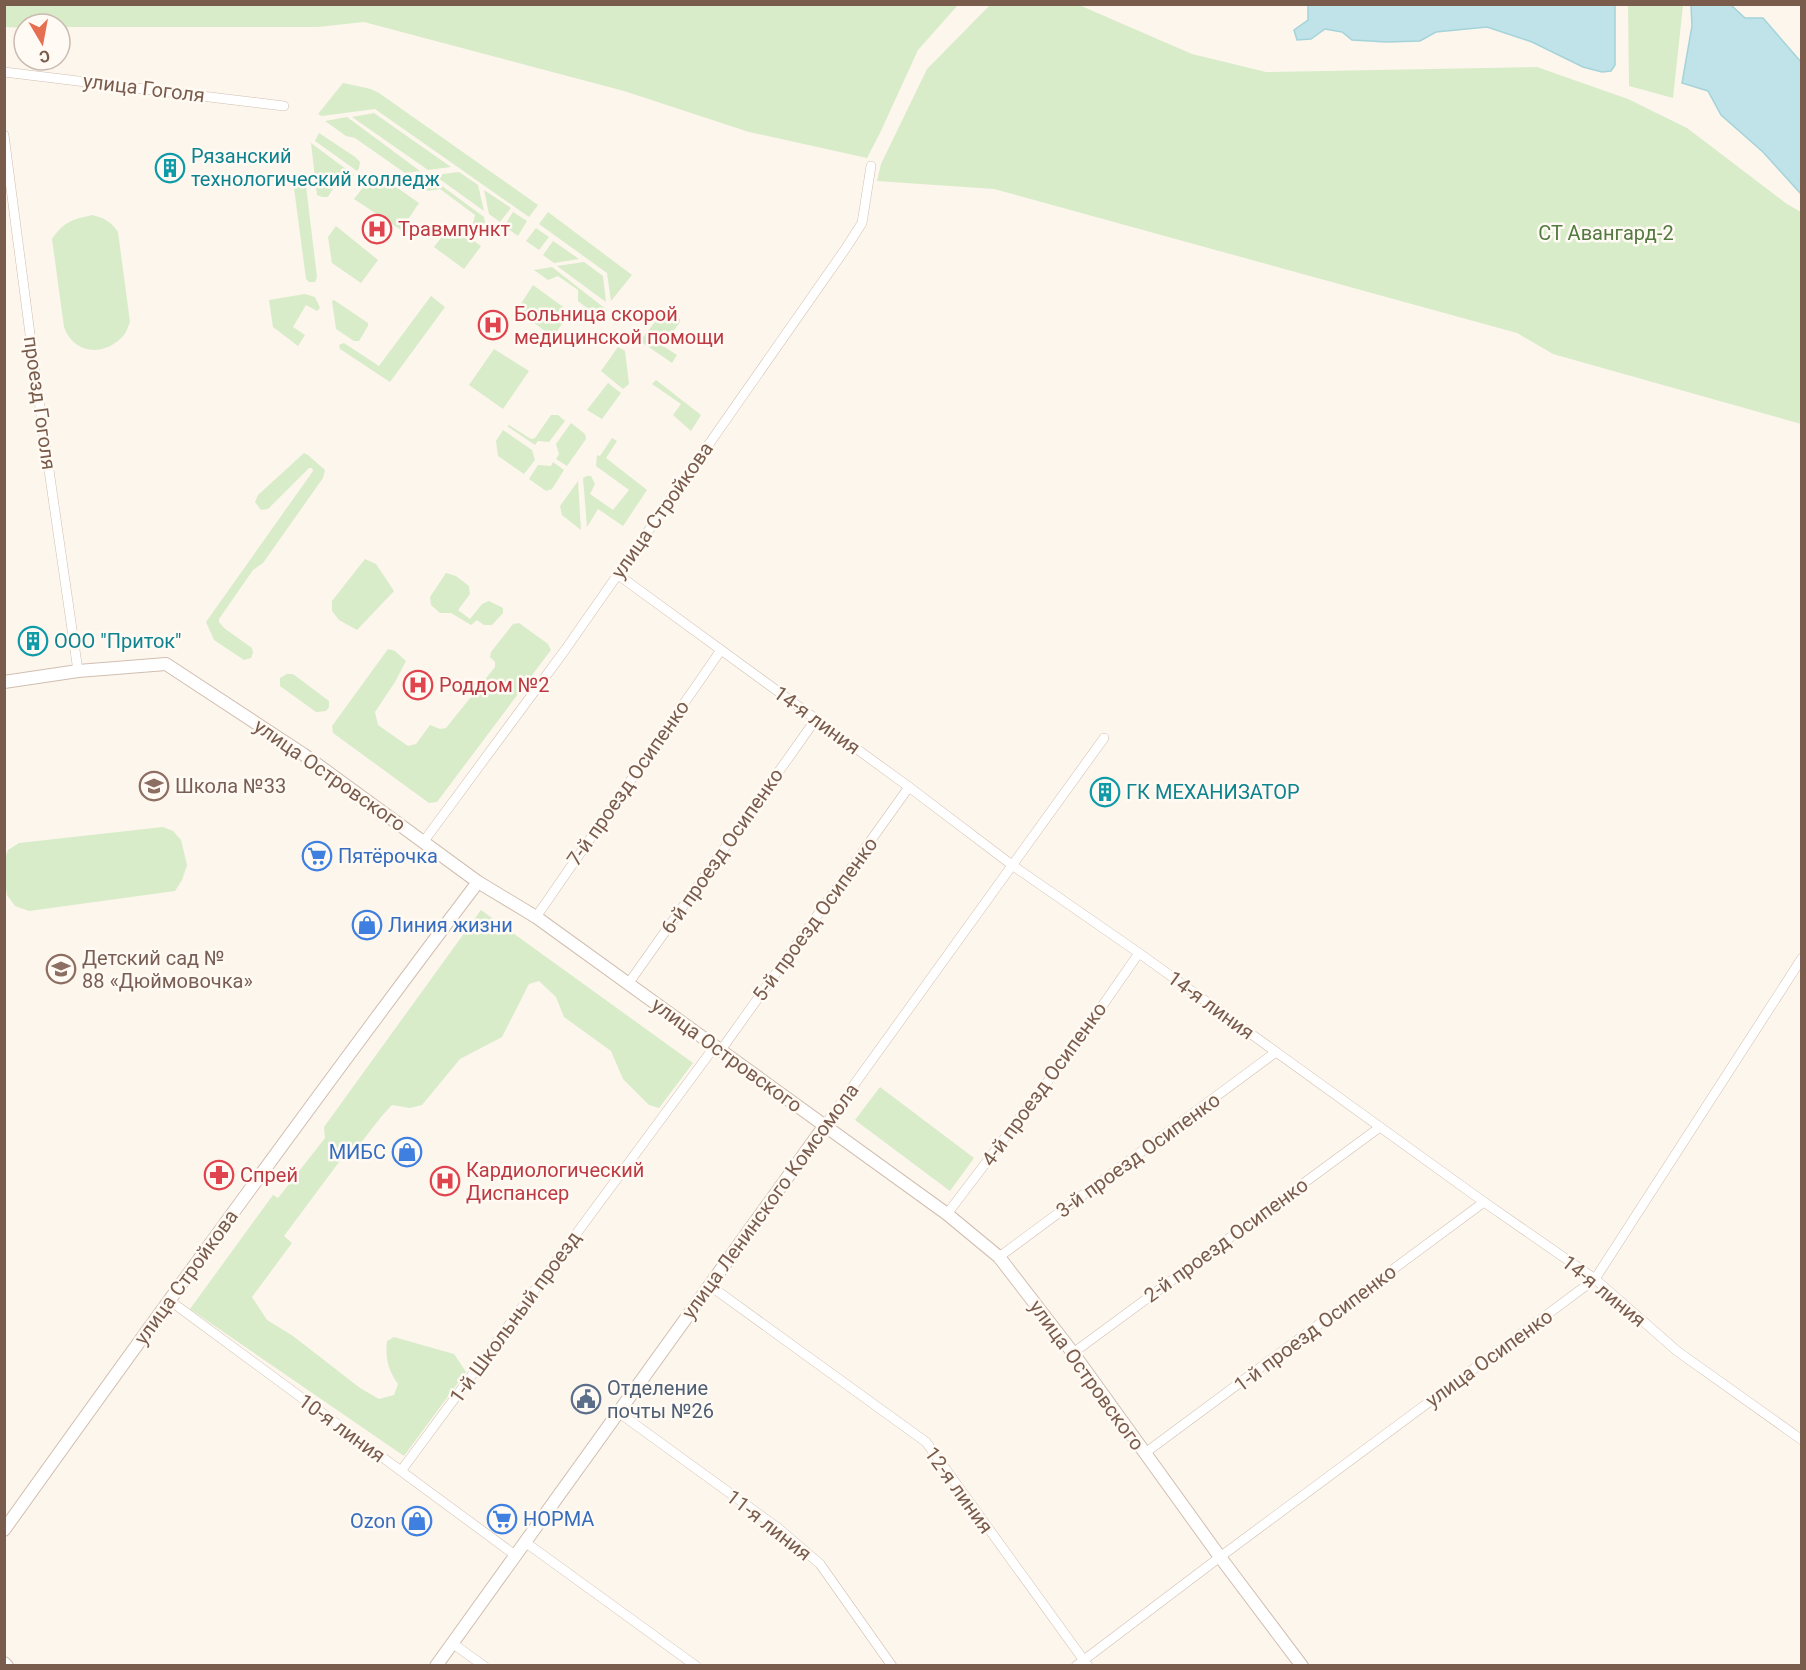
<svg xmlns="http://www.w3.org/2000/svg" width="1806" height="1670" font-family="Roboto,sans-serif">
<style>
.green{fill:#d8ecc9}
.water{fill:#bfe3e8;stroke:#a5d3da;stroke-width:1.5}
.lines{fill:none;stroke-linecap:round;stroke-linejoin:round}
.minor-casing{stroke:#d1beb0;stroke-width:10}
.tertiary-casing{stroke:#d1beb0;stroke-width:14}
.minor{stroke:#fff;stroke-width:9}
.tertiary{stroke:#fff;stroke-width:12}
.labels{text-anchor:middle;stroke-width:5;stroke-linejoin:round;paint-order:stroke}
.street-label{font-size:20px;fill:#7a5c4d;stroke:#fffaf3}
.culture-label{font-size:20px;fill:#0d838f;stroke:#fffaf3;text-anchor:start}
.health-label{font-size:20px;fill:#be3a42;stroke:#fffaf3;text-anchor:start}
.park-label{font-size:20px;fill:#537a41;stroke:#fffaf3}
.education-label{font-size:20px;fill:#785e54;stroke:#fffaf3;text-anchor:start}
.shop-label{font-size:20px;fill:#366cbe;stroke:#fffaf3;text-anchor:start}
.service-label{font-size:20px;fill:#4e5e75;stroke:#fffaf3;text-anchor:start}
</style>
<rect width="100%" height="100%" fill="#fdf6ec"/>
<g class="green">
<path d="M5,4H958V5L918,50L880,133L867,158L749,132L624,91L364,22L318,27H60V24H24V28L5,27Z"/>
<path d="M991,4L1079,5L1192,54L1266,72L1537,67L1628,99L1687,128L1787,204L1801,212V424L1553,354L1517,333L994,189L877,181L881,164L927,69Z"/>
<path d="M1628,5H1683L1673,98L1629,86Z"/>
<path d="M343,83L371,89L379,93L538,205L529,217L375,109L322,116L318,114Z"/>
<path d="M374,113L451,167L428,170L352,117Z"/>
<path d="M347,117L420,171L405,173L355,138L346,136L325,121Z"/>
<path d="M319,133L355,157L360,162L359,168L357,171L315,141Z"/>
<path d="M311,143L354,175L351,179C338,175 334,188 328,197H322L317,195Z"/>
<path d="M459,172L478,185L484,211L434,175Z"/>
<path d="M427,175L484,217L487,233L473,224L475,215L440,189L428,191L410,177Z"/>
<path d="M383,178L419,203L401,230L354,199L369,180Z"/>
<path d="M298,181L306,186L317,277L315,282H309L306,279L294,188Z"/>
<path d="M484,190L511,208L500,222L489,214Z"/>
<path d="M513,212L527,221L518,236L504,226Z"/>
<path d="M548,212L632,275L611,301L607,273L539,224Z"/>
<path d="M92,215C105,218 111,222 118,232L130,322C128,326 127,331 124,335C105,357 74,355 64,327L52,239C65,221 71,220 92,215Z"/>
<path d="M451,225L481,246L464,269L434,247Z"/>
<path d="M336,226L378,260L361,283L332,263L328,237Z"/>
<path d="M536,228L549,237L539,250L526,241Z"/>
<path d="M553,241L579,259L554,263L543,255Z"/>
<path d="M584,262L603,276L606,302L557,266Z"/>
<path d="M552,267L607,310L601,319L578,301V290L558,276L548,280L534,270Z"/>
<path d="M533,285L570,312L553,337L517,310Z"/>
<path d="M305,294L315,297L320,308L317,311L306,305L293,327L305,335L298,346L273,327L269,300Z"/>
<path d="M431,296L445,307L390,382L340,349L339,345L344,343L379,366Z"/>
<path d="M334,300L368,323V326L359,341H354L336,329L332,301Z"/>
<path d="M666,308L680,319V322L663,346L677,355L672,363L640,341Z"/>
<path d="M618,347L625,351L629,384L623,389L601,371Z"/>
<path d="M494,349L529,371L503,409L469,385Z"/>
<path d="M656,380L701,415L691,431L673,415L681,404L652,384Z"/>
<path d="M608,383L621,393L602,419L587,410Z"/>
<path d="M551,415H558L565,421L549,442L538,441L535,445L507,426L509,425L531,439L535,438Z"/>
<path d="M571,423L585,434L586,439L567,466L556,459L559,454L556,444Z"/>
<path d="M503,430L532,450L535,460L524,474L498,456L496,441Z"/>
<path d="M612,438L617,441L606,458L647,490L623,526L598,509L587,527L583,478L587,476H591L595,484L590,494L613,510L629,490L596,466L597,455L600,456Z"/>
<path d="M304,453L308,455L325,470L323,478L263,563L253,570L219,619V622L224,628L252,648L253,653L251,658L244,660L214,640L206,622L313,471L312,468H309L268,509L261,510L255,502L258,495Z"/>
<path d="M553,462L564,470L552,489L546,491L529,479L538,465L551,466Z"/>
<path d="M578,481L581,530L562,515L560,506Z"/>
<path d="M365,559L376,564L394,591L357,630L339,620L332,611V601Z"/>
<path d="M446,573L456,576L469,586L470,594L458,610L470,619L482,604L489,601L503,608V613L492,625H484L477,620L471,625L451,613H440L431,605L430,597Z"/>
<path d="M519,623L548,644L551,650L437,802L429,803L333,733L332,726L388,649L395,651L406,661L395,682L375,712L378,725L408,746L416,744L430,725L440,729L446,728L495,667V662L490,657L491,652L513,624Z"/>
<path d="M287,674H293L329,701V707L326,711L316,712L280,686V678Z"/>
<path d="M163,827L173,831L181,840L187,865L182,880L175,891L29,911L15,906L7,895L5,883V858L8,850L19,843Z"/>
<path d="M481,910L693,1063L659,1108L649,1105L623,1079L611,1051L564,1017L556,997L539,981L529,984L502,1037L460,1059L422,1105L410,1108L392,1105L381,1117L356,1149L348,1150L284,1236L292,1243L252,1297L267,1320L293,1336L360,1388L379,1399L394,1395L398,1384C388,1370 385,1358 387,1341L394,1337L454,1354L466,1372L404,1456L190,1309L273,1195L278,1198L325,1138L324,1127Z"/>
<path d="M880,1087L974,1158L950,1191L855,1120Z"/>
</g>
<g class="water">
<path d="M1308,5H1615V65L1611,71L1602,72L1583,67L1532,42L1487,27L1436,32L1420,41L1387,42L1352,40L1342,32L1325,29L1311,39L1297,40L1294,30L1308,20Z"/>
<path d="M1691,5H1731L1745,18H1763L1801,62V194L1763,152L1721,115L1708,91L1682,83L1692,26Z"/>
</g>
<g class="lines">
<g class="minor-casing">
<g id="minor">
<path d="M4,72L284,106"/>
<path d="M4,135L36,380L78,671"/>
<path d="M617,574L909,787L1012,865L1139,953L1484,1202L1595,1279L1677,1351L1802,1440"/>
<path d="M424,841L565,650L846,248L862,223L871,166"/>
<path d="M536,917L721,650"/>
<path d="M628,984L816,719"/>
<path d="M721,1050L909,787"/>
<path d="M825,1125L1104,738"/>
<path d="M947,1214L1073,1048L1139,953"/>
<path d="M999,1257L1276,1052"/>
<path d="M709,1285L926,1442L1088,1666"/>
<path d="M169,1300L515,1555"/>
<path d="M1073,1353L1380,1127"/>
<path d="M618,1412L778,1528L820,1564L892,1666"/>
<path d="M1145,1453L1484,1202"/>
<path d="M401,1471L715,1046"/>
<path d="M525,1542L696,1666"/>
<path d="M452,1643L484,1666"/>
<path d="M1076,1666L1220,1557L1595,1279L1802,958"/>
</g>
</g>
<g class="tertiary-casing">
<g id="tertiary">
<path d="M4,682L78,671L166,664L303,754L478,882L536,917L947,1214L999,1257L1073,1353L1220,1557L1302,1666"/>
<path d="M4,1530C160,1312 317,1095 478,882"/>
<path d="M4,1663L7,1666"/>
<path d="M436,1666L825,1125"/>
</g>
</g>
<use href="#minor" class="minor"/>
<use href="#tertiary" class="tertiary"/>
</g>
<defs>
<g id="building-ring" transform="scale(1.5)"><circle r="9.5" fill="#fffaf3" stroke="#0f9aa8" stroke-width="1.5"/><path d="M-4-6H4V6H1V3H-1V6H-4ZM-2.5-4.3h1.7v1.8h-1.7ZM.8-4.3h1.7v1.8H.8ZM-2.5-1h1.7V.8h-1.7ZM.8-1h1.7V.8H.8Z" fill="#0f9aa8"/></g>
<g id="hospital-ring" transform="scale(1.5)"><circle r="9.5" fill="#fffaf3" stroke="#e0444e" stroke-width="1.5"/><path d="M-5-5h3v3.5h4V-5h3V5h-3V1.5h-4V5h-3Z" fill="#e0444e"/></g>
<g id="school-ring" transform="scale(1.5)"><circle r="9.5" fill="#fffaf3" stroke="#8d6e63" stroke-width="1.5"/><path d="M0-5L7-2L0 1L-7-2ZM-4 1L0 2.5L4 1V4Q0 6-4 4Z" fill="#8d6e63"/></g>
<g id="supermarket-ring" transform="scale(1.5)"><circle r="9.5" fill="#fffaf3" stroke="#3f7fe0" stroke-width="1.5"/><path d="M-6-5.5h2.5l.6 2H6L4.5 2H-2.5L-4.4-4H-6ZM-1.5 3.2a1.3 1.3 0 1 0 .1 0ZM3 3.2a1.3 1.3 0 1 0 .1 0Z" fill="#3f7fe0"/></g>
<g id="shop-ring" transform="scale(1.5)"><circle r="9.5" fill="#fffaf3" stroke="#3f7fe0" stroke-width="1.5"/><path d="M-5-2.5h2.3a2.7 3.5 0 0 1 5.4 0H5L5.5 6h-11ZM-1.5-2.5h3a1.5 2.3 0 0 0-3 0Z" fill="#3f7fe0"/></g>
<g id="pharmacy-ring" transform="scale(1.5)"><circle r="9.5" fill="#fffaf3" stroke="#e0444e" stroke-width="1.5"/><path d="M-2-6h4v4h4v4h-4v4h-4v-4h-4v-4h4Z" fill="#e0444e"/></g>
<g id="civic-ring" transform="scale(1.5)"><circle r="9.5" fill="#fffaf3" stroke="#5c6f8a" stroke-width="1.5"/><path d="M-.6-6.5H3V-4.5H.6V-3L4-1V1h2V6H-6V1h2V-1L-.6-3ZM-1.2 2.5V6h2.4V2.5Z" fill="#5c6f8a"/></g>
</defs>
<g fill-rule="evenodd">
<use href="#building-ring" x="170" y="168"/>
<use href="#hospital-ring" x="377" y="229"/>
<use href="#hospital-ring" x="493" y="325"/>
<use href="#building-ring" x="33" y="641"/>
<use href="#hospital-ring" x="418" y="685"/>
<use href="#school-ring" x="154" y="786"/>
<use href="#building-ring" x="1105" y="792"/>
<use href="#supermarket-ring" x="317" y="856"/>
<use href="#shop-ring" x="367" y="925"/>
<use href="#school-ring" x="61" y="969"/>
<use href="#shop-ring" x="407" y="1152"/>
<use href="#pharmacy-ring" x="219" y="1175"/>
<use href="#hospital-ring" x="445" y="1181"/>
<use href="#civic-ring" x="586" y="1399"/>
<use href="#supermarket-ring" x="502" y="1519"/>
<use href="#shop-ring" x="417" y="1521"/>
</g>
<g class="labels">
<g class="street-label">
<text transform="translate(144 88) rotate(7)" y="7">улица Гоголя</text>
<text transform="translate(40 403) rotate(82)" y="7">проезд Гоголя</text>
<text transform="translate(662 510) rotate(-55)" y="7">улица Стройкова</text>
<text transform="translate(817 720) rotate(36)" y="7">14-я линия</text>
<text transform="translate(330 775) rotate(35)" y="7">улица Островского</text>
<text transform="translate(628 783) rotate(-55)" y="7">7-й проезд Осипенко</text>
<text transform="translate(722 851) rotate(-55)" y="7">6-й проезд Осипенко</text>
<text transform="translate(815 919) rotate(-54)" y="7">5-й проезд Осипенко</text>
<text transform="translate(1211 1005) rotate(36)" y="7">14-я линия</text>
<text transform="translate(727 1055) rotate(36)" y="7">улица Островского</text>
<text transform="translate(1044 1084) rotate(-54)" y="7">4-й проезд Осипенко</text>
<text transform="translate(1138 1155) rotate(-36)" y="7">3-й проезд Осипенко</text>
<text transform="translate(770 1201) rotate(-54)" y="7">улица Ленинского Комсомола</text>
<text transform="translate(1226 1240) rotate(-36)" y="7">2-й проезд Осипенко</text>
<text transform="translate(186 1277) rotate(-54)" y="7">улица Стройкова</text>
<text transform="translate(1604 1291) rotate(39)" y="7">14-я линия</text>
<text transform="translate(515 1317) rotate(-54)" y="7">1-й Школьный проезд</text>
<text transform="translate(1315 1328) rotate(-37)" y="7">1-й проезд Осипенко</text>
<text transform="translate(1489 1358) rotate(-36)" y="7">улица Осипенко</text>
<text transform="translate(1087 1375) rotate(54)" y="7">улица Островского</text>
<text transform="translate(342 1428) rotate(36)" y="7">10-я линия</text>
<text transform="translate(959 1490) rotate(54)" y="7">12-я линия</text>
<text transform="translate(769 1525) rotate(38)" y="7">11-я линия</text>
</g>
<g class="culture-label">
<text x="191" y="163">Рязанский<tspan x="191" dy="23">технологический колледж</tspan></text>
<text x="54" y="648">ООО "Приток"</text>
<text x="1126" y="799">ГК МЕХАНИЗАТОР</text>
</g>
<g class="health-label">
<text x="398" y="236">Травмпункт</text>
<text x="514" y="321">Больница скорой<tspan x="514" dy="23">медицинской помощи</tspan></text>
<text x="439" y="692">Роддом №2</text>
<text x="466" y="1177">Кардиологический<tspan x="466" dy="23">Диспансер</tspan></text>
<text x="240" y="1182">Спрей</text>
</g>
<g class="park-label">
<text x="1606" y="240">СТ Авангард-2</text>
</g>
<g class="education-label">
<text x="175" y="793">Школа №33</text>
<text x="82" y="965">Детский сад №<tspan x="82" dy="23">88 «Дюймовочка»</tspan></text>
</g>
<g class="shop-label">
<text x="338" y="863">Пятёрочка</text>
<text x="388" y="932">Линия жизни</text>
<text x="386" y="1159" text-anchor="end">МИБС</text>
<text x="523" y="1526">НОРМА</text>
<text x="396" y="1528" text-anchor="end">Ozon</text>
</g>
<g class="service-label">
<text x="607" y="1395">Отделение<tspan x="607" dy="23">почты №26</tspan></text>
</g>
</g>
<rect width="1806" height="1670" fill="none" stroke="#7a5c4d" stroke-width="12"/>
<g transform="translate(42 42) rotate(170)"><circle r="28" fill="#fffaf3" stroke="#cabbb1" stroke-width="1.5"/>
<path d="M0-4.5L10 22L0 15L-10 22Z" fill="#e76f51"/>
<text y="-9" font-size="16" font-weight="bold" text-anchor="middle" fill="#7a5c4d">С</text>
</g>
</svg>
